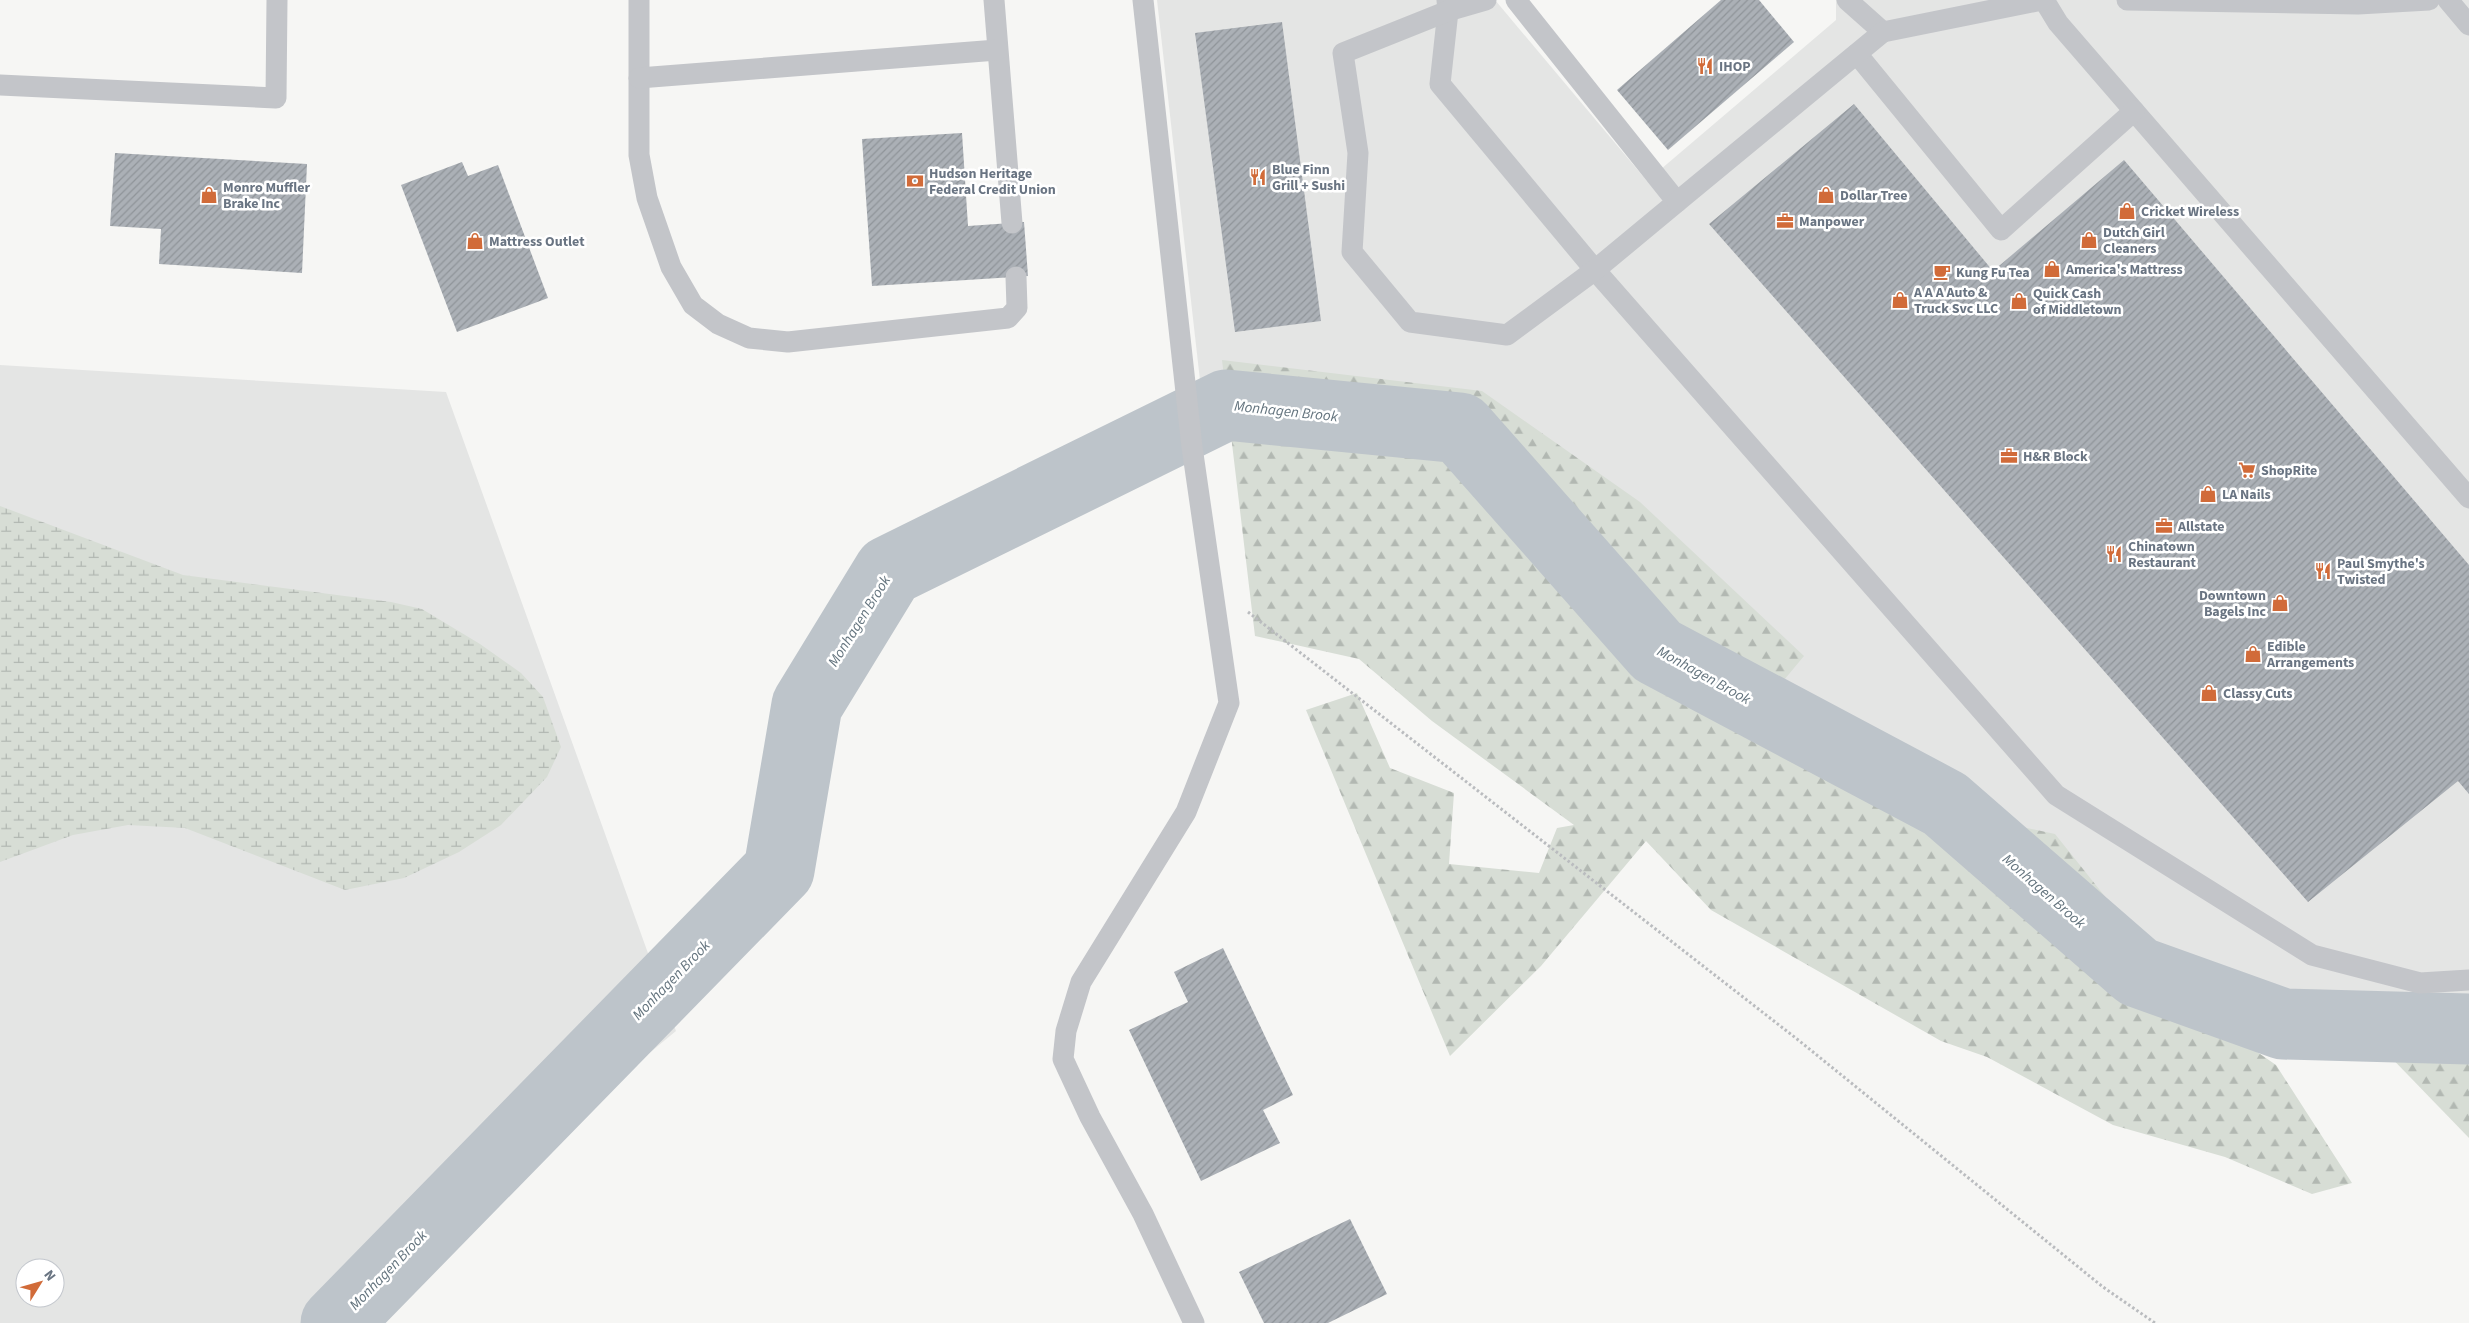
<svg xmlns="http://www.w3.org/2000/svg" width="2469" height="1323" font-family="'Source Sans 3',sans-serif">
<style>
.built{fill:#e4e5e4;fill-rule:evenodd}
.forest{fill:url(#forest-firs)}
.wetland{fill:url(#wetland-marsh)}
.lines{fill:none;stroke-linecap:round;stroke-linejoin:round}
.river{stroke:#bdc4ca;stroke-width:71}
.building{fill:url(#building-hatch)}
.path{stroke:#babcbf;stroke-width:3;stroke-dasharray:2.5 2.5;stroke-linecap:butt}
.lane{stroke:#c3c5c9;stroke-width:21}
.labels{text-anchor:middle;stroke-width:5;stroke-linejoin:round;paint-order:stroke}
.poi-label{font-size:14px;font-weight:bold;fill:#697482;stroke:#fff;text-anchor:start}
.water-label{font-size:15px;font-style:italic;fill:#64747e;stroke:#fff}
</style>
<defs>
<pattern id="forest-firs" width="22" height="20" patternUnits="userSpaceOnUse" patternTransform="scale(1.25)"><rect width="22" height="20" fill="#d7ddd5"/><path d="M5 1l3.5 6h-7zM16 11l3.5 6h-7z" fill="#b2b8b2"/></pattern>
<pattern id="wetland-marsh" width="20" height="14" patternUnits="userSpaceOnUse" patternTransform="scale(1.25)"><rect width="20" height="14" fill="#d7ddd5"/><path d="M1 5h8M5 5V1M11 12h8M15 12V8" fill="none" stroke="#b2b8b2"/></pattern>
<pattern id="building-hatch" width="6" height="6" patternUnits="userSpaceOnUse" patternTransform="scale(1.25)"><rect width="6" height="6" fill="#abb0b6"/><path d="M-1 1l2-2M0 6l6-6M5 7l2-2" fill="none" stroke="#8f9499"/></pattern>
</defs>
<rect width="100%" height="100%" fill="#f6f6f4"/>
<g class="built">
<path d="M1157,0H1495L1647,181L1836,20V0H2469V1023L2266,1020L2124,966L1930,798L1642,644L1447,420L1202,398Z"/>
<path d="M0,365L446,392L676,1031L324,1323H0ZM25,1268H55V1298H25Z"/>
</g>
<g class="forest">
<path d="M1222,360L1482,391L1640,502L1804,656L1754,716L1819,761L1994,821L2055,834L2195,1009L2276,1065L2352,1183L2312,1194L2225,1157L2113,1125L1987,1057L1941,1041L1711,910L1646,841L1541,966L1450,1056L1306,710L1357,693L1390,768L1454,793L1449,864L1539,873L1557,828L1574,825L1432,721L1359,659L1255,636Z"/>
<path d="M2469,994V1138L2378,1044Z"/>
</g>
<path class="wetland" d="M0,506L183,575L391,602L422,609L480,644L521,673L543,697L561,747L547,777L501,825L459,852L404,878L345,890L185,828L128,825L73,835L0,862Z"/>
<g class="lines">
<path class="river" d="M336,1323L779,870L807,705L889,571L1226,405L1460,428L1657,651L1945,804L2138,972L2283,1024L2469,1029"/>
</g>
<g class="building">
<path d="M1721,0H1759L1794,42L1668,150L1617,90Z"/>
<path d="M1282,22L1321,321L1235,332L1195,33Z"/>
<path d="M1854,104L1993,271L2124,160L2469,565V794L2458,781L2308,902L1709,224Z"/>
<path d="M962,133L968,226L1024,222L1028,276L872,286L862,139Z"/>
<path d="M115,153L307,164L302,273L159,264L161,229L110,226Z"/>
<path d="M462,162L468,176L498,165L548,298L457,332L401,185Z"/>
<path d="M1223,948L1293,1095L1263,1110L1280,1143L1201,1181L1129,1030L1188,1002L1174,972Z"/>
<path d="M1350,1219L1387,1294L1328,1323H1264L1239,1272Z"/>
</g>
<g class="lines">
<path class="path" d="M1248,612L1797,1039L2103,1287L2155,1323"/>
<g class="lane">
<path d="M639,0V155L647,198L671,267L693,305L718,324L749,338L788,342L1008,318L1017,308L1016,277"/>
<path d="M994,0L1012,223"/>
<path d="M1143,0L1192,447L1229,703L1186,812L1081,982L1066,1031L1063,1059L1090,1117L1143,1214L1194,1323"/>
<path d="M1447,0L1448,11L1440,84L1595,270L2056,795L2312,955L2420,983L2469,980"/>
<path d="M1486,0L1448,11L1343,53L1358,153L1352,252L1410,322L1507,335L1595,270L1677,202L1516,0"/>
<path d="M1847,0L1883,32"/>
<path d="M2044,0L2058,23L2469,498"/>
<path d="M2127,0L2358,4L2429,0"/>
<path d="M2448,0L2469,25"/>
<path d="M1857,54L2001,230L2134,111"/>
<path d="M639,78L997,50"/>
<path d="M0,85L276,98L277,0"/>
<path d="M1677,202L1883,32L2042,0"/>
</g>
</g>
<defs>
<g id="restaurant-bare" transform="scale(1.35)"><path d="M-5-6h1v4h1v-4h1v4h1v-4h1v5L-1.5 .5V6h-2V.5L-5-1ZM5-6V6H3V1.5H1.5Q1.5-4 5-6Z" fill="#d16b39" stroke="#fff" stroke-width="2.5" paint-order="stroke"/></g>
<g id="bank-bare" transform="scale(1.35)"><path d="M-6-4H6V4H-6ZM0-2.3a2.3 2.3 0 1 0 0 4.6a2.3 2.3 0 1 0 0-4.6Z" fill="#d16b39" stroke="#fff" stroke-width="2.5" paint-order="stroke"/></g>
<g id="shop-bare" transform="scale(1.35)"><path d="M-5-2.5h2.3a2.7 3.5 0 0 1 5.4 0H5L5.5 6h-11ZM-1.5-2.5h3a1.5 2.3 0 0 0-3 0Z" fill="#d16b39" stroke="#fff" stroke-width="2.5" paint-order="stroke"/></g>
<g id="office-bare" transform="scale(1.35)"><path d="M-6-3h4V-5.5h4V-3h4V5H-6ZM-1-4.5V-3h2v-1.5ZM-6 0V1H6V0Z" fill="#d16b39" stroke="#fff" stroke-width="2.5" paint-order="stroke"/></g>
<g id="cafe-bare" transform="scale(1.35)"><path d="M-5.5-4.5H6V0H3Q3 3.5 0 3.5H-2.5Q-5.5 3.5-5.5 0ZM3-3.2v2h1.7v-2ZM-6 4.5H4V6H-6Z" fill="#d16b39" stroke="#fff" stroke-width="2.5" paint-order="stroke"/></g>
<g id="supermarket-bare" transform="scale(1.35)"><path d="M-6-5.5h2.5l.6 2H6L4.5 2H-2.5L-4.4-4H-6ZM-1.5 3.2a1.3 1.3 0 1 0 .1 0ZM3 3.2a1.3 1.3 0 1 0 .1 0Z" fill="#d16b39" stroke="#fff" stroke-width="2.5" paint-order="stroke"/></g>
</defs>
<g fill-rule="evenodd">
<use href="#restaurant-bare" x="1705" y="66"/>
<use href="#restaurant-bare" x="1258" y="177"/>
<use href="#bank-bare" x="915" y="181"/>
<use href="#shop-bare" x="209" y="195"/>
<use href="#shop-bare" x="1826" y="195"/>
<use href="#shop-bare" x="2127" y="211"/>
<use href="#office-bare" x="1785" y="221"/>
<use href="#shop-bare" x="2089" y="240"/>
<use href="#shop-bare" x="475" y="241"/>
<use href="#shop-bare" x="2052" y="269"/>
<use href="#cafe-bare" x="1942" y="272"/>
<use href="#shop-bare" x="1900" y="300"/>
<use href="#shop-bare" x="2019" y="301"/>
<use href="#office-bare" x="2009" y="456"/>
<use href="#supermarket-bare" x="2247" y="470"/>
<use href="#shop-bare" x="2208" y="494"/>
<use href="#office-bare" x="2164" y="526"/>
<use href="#restaurant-bare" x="2114" y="554"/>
<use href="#restaurant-bare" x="2323" y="571"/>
<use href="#shop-bare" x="2280" y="603"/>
<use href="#shop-bare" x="2253" y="654"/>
<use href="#shop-bare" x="2209" y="693"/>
</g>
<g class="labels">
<g class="poi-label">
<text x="1719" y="71">IHOP</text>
<text x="1272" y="174">Blue Finn<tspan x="1272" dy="16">Grill + Sushi</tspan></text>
<text x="929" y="178">Hudson Heritage<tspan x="929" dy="16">Federal Credit Union</tspan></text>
<text x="223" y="192">Monro Muffler<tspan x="223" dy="16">Brake Inc</tspan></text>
<text x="1840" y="200">Dollar Tree</text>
<text x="2141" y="216">Cricket Wireless</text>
<text x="1799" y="226">Manpower</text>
<text x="2103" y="237">Dutch Girl<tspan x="2103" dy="16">Cleaners</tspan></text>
<text x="489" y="246">Mattress Outlet</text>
<text x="2066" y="274">America's Mattress</text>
<text x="1956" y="277">Kung Fu Tea</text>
<text x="1914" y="297">A A A Auto &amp;<tspan x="1914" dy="16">Truck Svc LLC</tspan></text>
<text x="2033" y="298">Quick Cash<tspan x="2033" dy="16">of Middletown</tspan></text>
<text x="2023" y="461">H&amp;R Block</text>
<text x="2261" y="475">ShopRite</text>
<text x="2222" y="499">LA Nails</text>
<text x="2178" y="531">Allstate</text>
<text x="2128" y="551">Chinatown<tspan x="2128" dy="16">Restaurant</tspan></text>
<text x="2337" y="568">Paul Smythe's<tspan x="2337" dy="16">Twisted</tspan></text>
<text x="2266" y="600" text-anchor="end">Downtown<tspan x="2266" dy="16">Bagels Inc</tspan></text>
<text x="2267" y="651">Edible<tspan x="2267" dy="16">Arrangements</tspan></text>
<text x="2223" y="698">Classy Cuts</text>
</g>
<g class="water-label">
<text transform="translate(1286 411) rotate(6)" y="5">Monhagen Brook</text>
<text transform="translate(859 621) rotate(-58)" y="5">Monhagen Brook</text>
<text transform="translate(1704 675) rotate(29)" y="5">Monhagen Brook</text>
<text transform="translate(2044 891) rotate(41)" y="5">Monhagen Brook</text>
<text transform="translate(671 980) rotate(-46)" y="5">Monhagen Brook</text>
<text transform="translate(388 1270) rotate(-46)" y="5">Monhagen Brook</text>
</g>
</g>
<g transform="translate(40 1283) rotate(53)"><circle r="24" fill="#ffffff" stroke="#c3c7cd"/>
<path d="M0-4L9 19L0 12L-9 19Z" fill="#d16b39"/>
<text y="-8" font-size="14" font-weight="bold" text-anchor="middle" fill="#697482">N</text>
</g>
</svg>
